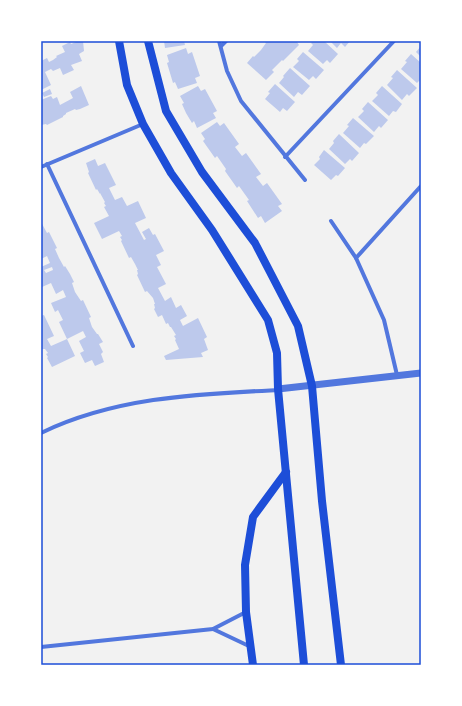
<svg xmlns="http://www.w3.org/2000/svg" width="462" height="706" font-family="'Alegreya Sans',sans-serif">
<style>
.building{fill:#bdc9ec;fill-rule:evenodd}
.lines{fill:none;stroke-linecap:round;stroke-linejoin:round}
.minor{stroke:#5277de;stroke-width:4}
.tertiary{stroke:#5277de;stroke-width:7}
.secondary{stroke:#1d4ed8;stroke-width:8}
.neatline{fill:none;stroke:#1d4ed8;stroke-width:1.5}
</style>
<rect width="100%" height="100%" fill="#f2f2f2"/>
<g class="building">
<path d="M79,41H83L84,51L79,54L82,61L71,65L74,70L63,75L60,68L53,71L51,69L45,72L51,85L41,90V61L47,58L49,62L53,60L57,57L56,56L65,52L62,46L70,42L71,44Z"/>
<path d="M164,41H184L185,45L165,48Z"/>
<path d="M266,41H298L297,42L299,45L283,61L282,60L272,70L274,72L266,80L247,63L253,56L254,57L261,50L266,43L265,42Z"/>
<path d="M313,41H324L338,54L330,63L327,60L323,64L308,51L313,45L311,43Z"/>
<path d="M330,41H350L345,47L341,43L337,48Z"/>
<path d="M421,46V57L416,52Z"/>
<path d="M186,48L188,54L192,52L200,76L195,78L197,83L178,89L175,82L173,83L167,63L169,62L167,55Z"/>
<path d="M303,52L324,70L316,79L313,76L309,80L293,67L299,61L297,59Z"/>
<path d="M411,54L421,63V79L417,83L401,69L407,62L405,61Z"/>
<path d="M290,68L310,86L302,95L298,92L294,97L279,83L284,77L283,76Z"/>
<path d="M397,70L417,88L409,96L407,94L402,100L387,85L393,78L391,77Z"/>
<path d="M275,84L295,102L287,111L283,108L280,112L265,99L270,93L268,92Z"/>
<path d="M81,86L89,105L80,109L76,110L75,109L66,113V114L63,116V117L47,125L46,124L41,125V100L51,96L53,99L57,97L60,105L73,98L70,92Z"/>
<path d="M198,86L201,91L205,89L217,111L213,113L216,118L197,128L194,121L192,123L186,113L182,104L184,103L180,96Z"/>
<path d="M382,86L402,104L396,112L393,111L389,116L372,101L378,95L376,93Z"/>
<path d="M50,89L52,94L44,97L42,93Z"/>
<path d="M368,102L388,120L381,128L379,126L374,132L358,117L364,111L362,109Z"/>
<path d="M353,118L374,136L366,144L364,143L360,148L343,133L349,126L347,125Z"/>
<path d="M217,122L220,126L224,123L239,144L235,147L242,156L246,153L261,174L256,177L263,186L267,183L282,204L278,206L282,211L265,223L261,216L258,218L247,201L249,200L239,186L237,188L225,171L226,169L217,156L215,158L203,141L205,139L201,133Z"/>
<path d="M339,134L359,153L352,161L350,159L345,164L329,149L334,143L333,141Z"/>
<path d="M324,150L345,168L338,176L336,175L331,180L314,165L320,159L319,157Z"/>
<path d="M95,159L98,166L105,163L116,185L109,188L115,200L122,197L127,206L138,201L146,218L135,223L144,240L146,239L142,232L149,228L153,235L155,234L164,251L156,255L161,265L157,267L166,284L158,288L165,301L171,297L176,308L181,305L187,316L180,320L183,326L198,318L207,337L204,339L208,350L201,353L203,357L166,360L164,356L179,349L175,340L176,339L174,336L176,335L171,327H170L168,323L166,324L162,315L158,317L154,309L155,308L154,304H155L153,298L147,291L145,292L137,275L138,274L137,270H138L135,264L131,257L129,258L121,241L122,240L120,237L122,236L119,231L102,239L94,223L109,216L104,207L106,206L104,203L105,202L100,193V194L97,189L96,190L88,173L89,172L86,163Z"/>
<path d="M41,222L47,233L49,232L57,248L55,249L59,258L64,267L65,266L70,274L74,282L72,283L75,292L81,301L83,300L91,317L89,318L92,327L97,334H98L103,342L99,344L103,352L101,354L104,362L95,366L92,360L85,363L80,353L84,351L79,341L86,337L83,331L67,339L75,356L52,367L47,358L48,357L46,354L48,353L45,349H41V316L44,315L54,336L47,339L51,346L67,339L59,322L63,320L58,310L55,312L51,303L66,297L63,290L56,294L51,283L42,287L41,285V267L50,263L47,256L41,259ZM52,267L53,270L46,273L44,270Z"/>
</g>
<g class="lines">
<g class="minor">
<path d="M219,41L227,71L241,101L305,180"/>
<path d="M221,46L226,41"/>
<path d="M285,157L394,41"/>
<path d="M47,164L133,346"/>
<path d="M41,167L143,124"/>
<path d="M331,221L356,258L384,320L397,375"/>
<path d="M356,258L421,186"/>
<path d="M41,433C115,397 198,394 278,390"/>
<path d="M213,629L251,647"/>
<path d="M41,647L213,629L246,612"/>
</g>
<path class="tertiary" d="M278,389L421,373"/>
<g class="secondary">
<path d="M119,41L127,85L143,124L171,173L212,230L268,320L277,353L278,389L304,665"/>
<path d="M148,41L166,111L202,172L255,243L298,326L312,386L322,501L341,665"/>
<path d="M253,665L246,612L245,565L253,517L286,472"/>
</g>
</g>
<rect width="462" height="706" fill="none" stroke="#ffffff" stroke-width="84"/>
<rect x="42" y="42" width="378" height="622" class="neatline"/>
</svg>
